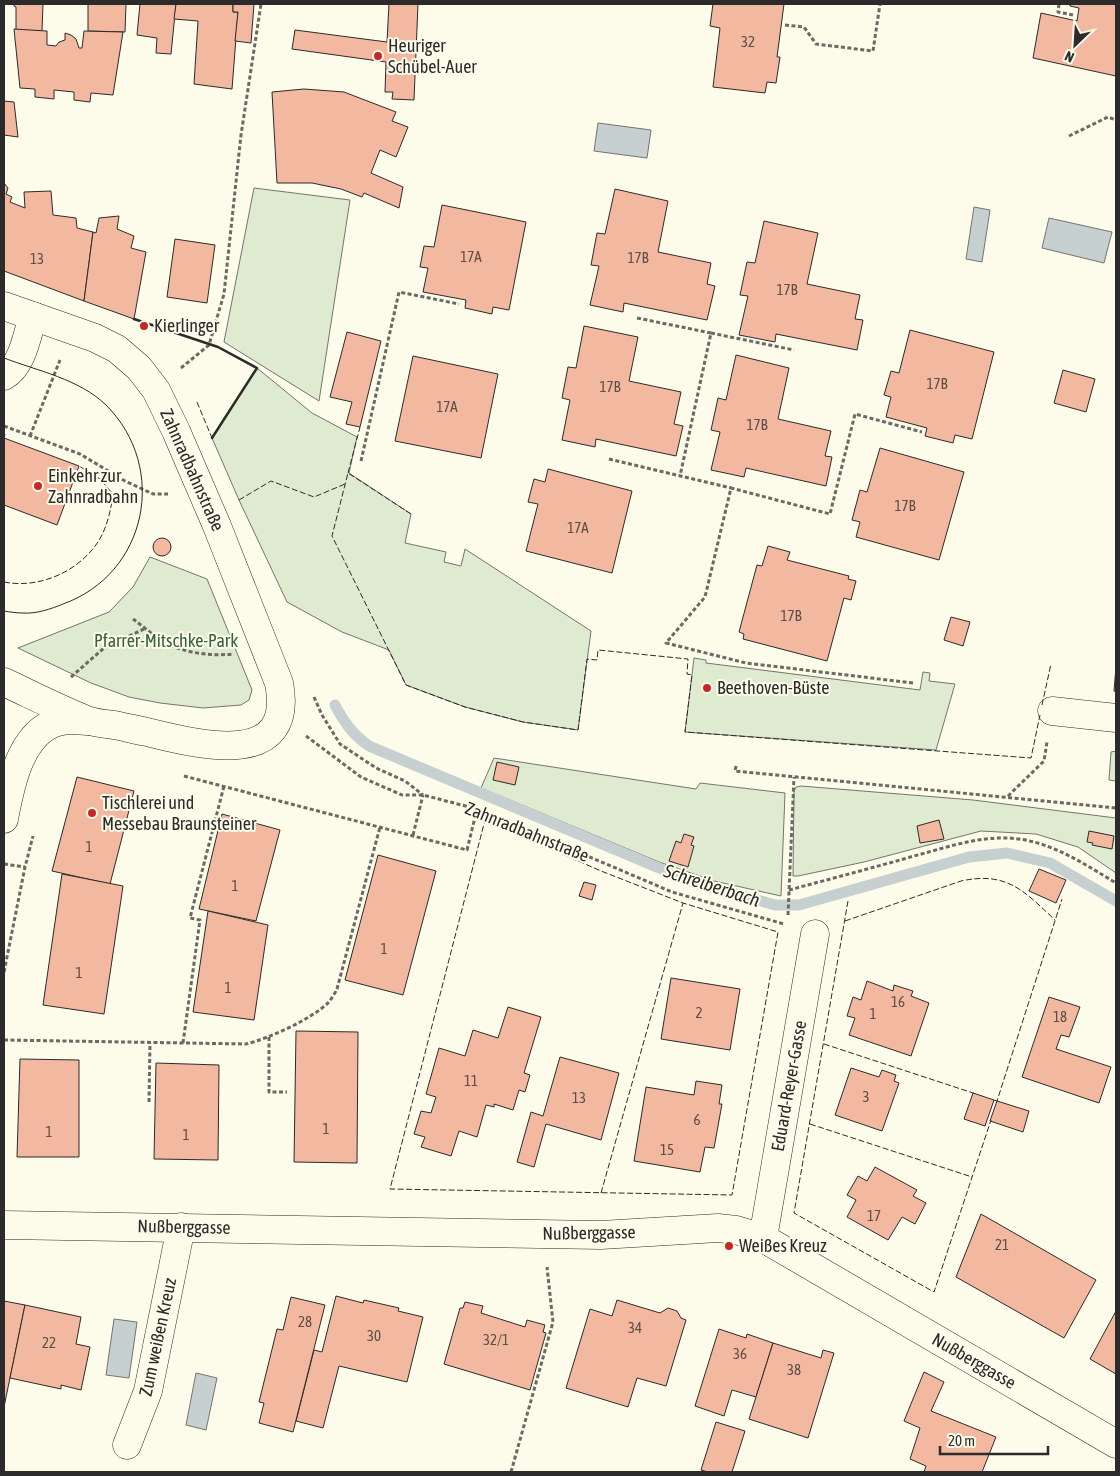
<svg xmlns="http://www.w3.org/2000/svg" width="1120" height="1476" font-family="'Asap Condensed',sans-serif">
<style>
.green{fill:#deebd1;stroke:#74746e}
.water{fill:#c7d0d0;stroke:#74746e}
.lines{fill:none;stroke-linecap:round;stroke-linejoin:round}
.stream{stroke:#c7d0d0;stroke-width:11}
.building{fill:#f2b8a0;stroke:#2b2b2b}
.minor-casing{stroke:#2b2b2b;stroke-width:29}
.path{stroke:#6a6964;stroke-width:3;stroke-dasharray:4 2.5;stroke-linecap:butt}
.minor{stroke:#fdfbea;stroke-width:28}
.tram{stroke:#2b2b2b;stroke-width:1}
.fence{stroke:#2b2b2b;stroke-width:1;stroke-dasharray:6 2.5;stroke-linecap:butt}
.wall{stroke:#2b2b2b;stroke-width:2.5}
.poi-dot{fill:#c62828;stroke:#fdfbea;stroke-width:2}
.labels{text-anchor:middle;stroke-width:4;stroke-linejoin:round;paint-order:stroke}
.number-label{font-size:15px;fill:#5d4e48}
.poi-label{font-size:18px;fill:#2b2b2b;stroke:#fdfbea;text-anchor:start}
.street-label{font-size:18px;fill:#2b2b2b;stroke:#fdfbea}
.park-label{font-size:18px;fill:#34623c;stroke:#fdfbea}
.water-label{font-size:19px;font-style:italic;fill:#2b2b2b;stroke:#fdfbea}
</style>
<rect width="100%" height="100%" fill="#fdfbea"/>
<g class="green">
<path d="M254,188L350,200L319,401L224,342Z"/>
<path d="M257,368L312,413L357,437L349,473L411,514L405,543L446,552L444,562L461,566L465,549L591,631L578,730L523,722L465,707L406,685L389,650L342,632L287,602L239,500L212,438Z"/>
<path d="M150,557L207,579L252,690L249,700L241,705L203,708L160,703L129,697L91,683L18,648L109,612L133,587Z"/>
<path d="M694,658L706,660V663L920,690L923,672L930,673L929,681L955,684L936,750L685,732Z"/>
<path d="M1116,751V781L1109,780L1111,752Z"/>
<path d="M494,758L696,789L700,783L785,793L781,896L714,881L659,862L481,788Z"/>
<path d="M801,786L973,800L1116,818V873L1078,847L1036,834L981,831L864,862L798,876H793L794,791L796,787Z"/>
</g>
<g class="water">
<path d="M598,123L651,130L647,158L594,151Z"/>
<path d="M974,207L990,210L982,262L966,259Z"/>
<path d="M1049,218L1112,232L1104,263L1042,248Z"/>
<path d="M114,1319L137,1322L129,1378L106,1375Z"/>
<path d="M196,1373L217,1378L206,1430L186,1425Z"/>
</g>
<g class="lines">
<path class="stream" d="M335,705C344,722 353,735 369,746L690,881L775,905H799L969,857L1007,853L1050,863L1116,901"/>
</g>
<g class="building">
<path d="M14,4H43L42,31L16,30V7L14,6Z"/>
<path d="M88,4H126L125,32L88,31Z"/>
<path d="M140,4H176L171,54L156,53L157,38L137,35Z"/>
<path d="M176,4H233V12H238L232,89L194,84L198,21L174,19Z"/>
<path d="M233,4H254L251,43L235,41L238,12H233Z"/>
<path d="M389,4H418L414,100L392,99L393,92H385L386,62L292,49L295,30L387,42Z"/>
<path d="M713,4H784L777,57H780L776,83L767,82L765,93L713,87L720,28L710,26Z"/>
<path d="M1070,4H1116V76L1033,58L1041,13L1077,21L1079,8L1070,6Z"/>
<path d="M14,29L47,31V45L56,46L59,42L65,40V33L71,35L76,39L79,48H82L84,31L123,32L113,95L91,93L90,102L74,100V92L54,90V99L35,97V89L20,88Z"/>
<path d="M304,89L344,92L396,112L392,121L408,127L396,157L380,150L371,173L403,187L399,208L364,193L362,197L341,189L312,183H277L272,92Z"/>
<path d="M4,101L14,102L18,137L4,135Z"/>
<path d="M4,183L8,188L6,194L12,197L10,202L25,208L24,192L51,191L53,215L76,218L77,228L93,232L84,301L4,271Z"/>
<path d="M615,189L668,201L658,252L711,263L707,284L715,286L707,320L624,303L623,312L590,305L599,266L591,265L597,233L605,234Z"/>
<path d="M442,205L526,222L509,310L493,307L492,314L465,308L466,300L423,292L428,268L420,267L424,246L434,247Z"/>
<path d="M119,216L117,229L134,236L131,248L146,252L134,319L84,301L93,232L96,233L99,218Z"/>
<path d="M764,221L818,233L807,284L860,295L855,319L863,320L857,350L776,334L775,342L739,335L748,296L740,295L747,262L755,263Z"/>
<path d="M175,239L215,245L207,303L167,297Z"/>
<path d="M584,326L638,337L629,381L681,392L674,424L683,426L676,456L596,439L595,447L562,440L570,400L562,398L568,367L576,368Z"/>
<path d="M910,330L994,352L972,439L955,435L953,443L925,436L927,428L886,417L891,397L884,395L891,371L899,373Z"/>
<path d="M347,332L381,341L360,427L346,424L352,402L330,397Z"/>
<path d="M736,355L789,368L778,419L831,431L825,456L832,457L826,486L746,468L744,477L711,470L720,432L711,430L718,398L726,400Z"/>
<path d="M413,356L498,374L481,458L395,441Z"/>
<path d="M1063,370L1095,379L1086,412L1054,403Z"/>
<path d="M4,434H5L4,438L79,466L57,525L4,505Z"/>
<path d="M880,448L964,472L939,560L856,537L860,522L852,520L860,490L867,492Z"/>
<path d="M548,469L632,491L612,573L526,551L538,504L528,502L534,479L545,482Z"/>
<circle cx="162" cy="547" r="9"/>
<path d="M768,546L790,552L787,560L849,576L848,579L856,581L851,600L844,598L827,661L743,639L744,634L739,632L757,565L762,566Z"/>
<path d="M951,617L970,622L963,646L944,640Z"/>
<path d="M1116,667V692L1114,691Z"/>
<path d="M497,762L519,767L515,785L493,780Z"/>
<path d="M77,777L134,791L110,884L52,871Z"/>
<path d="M222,814L280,830L256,921L199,909Z"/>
<path d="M939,820L944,839L920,843L917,826Z"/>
<path d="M1089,831L1114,836L1112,849L1092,845L1093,843L1087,842Z"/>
<path d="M684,834L694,837L691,845L694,846L688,867L669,861L676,841L681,843Z"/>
<path d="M378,855L436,871L403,995L345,980Z"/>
<path d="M1039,869L1066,880L1056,903L1029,891Z"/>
<path d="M62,874L123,886L104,1014L43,1005Z"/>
<path d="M584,882L596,885L592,900L579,896Z"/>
<path d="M208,911L268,925L254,1020L193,1012Z"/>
<path d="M671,978L740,989L730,1050L661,1039Z"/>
<path d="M867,981L893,991L894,985L913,991L911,996L929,1003L911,1056L849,1035L855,1018L847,1016L853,997L861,1000Z"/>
<path d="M1049,997L1080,1007L1069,1037L1061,1035L1056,1049L1111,1067L1099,1103L1022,1077Z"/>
<path d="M508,1007L541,1017L524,1073L530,1075L525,1092L519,1090L513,1110L494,1104V1107L486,1105L477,1137L459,1131L451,1156L421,1147L425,1137L414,1134L421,1111L431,1113L436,1097L426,1094L439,1048L465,1056L473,1030L498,1038Z"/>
<path d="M296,1031L358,1032L357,1163L294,1162Z"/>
<path d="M560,1057L619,1073L601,1140L546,1124L534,1167L517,1162L531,1112L543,1116Z"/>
<path d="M20,1059L79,1060V1157H17Z"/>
<path d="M156,1063L219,1065L218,1160L154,1159Z"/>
<path d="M851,1068L879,1077L882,1070L896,1075L894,1081L899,1083L882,1131L835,1115Z"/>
<path d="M696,1081L722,1085L719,1104H722L714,1148L705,1147L700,1172L634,1161L646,1087L694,1095Z"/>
<path d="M973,1093L994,1100L985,1126L964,1119Z"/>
<path d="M997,1101L1029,1111L1023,1132L990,1121Z"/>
<path d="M875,1167L917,1190L913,1196L926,1203L915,1224L902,1217L888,1240L847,1217L856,1200L847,1195L858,1176L867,1181Z"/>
<path d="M981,1214L1096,1280L1064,1338L956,1277Z"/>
<path d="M336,1296L363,1303L364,1300L399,1308L398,1311L423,1317L407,1382L339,1366L323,1428L296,1421L314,1350L322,1352Z"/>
<path d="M291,1297L325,1305L293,1432L259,1423L264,1403L259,1402L277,1329L283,1330Z"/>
<path d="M617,1300L660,1313L668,1308L677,1311L681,1318L686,1320L666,1386L637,1378L628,1407L566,1388L590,1309L612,1316Z"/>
<path d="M4,1301L25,1305L4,1407Z"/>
<path d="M465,1302L483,1306L481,1313L525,1327L527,1320L545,1325L543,1332L546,1333L530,1390L444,1364L460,1308H463Z"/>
<path d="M25,1305L81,1317L76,1344L90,1347L81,1390L61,1385V1389L10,1378Z"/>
<path d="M1116,1311V1374L1090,1359Z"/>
<path d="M719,1329L746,1338L747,1334L773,1343L756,1397L732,1390L724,1416L695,1406Z"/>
<path d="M773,1343L821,1358L823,1350L834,1353L808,1438L749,1419Z"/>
<path d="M924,1372L944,1382L931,1411L996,1437L982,1472H924L926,1466L910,1459L920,1428L904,1421Z"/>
<path d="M716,1422L745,1431L732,1472H708L701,1470Z"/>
</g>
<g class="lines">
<g class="minor-casing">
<g id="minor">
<path d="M4,306L95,338L117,349L139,368L156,390L176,431L217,526L279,683C296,771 197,744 147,732C136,730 125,727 114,725C105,724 95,723 87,720C59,709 32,695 4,682"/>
<path d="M4,376C23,365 27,335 33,316"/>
<path d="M1052,711L1116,718"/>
<path d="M4,819C10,787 20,733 57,722C67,719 78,720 88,721"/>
<path d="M4,1225L601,1235L718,1228L736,1230L763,1238L1116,1444"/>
<path d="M763,1238L815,934"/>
<path d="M127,1445L148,1391L181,1227"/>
</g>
</g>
<g class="path">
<path d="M1059,4L1058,12L1073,15"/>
<path d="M785,25L804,27L816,44L873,51L880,4"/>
<path d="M1069,136L1108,117L1116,120"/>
<path d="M637,318L711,333L680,476"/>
<path d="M711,333L794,350"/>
<path d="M181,368L209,345L224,294L241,135L261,4"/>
<path d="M4,426L80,454L125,481L153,494H168"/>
<path d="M30,436L60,360"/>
<path d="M609,459L731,488"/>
<path d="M361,461L399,292L459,304"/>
<path d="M133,619C144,627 156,638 168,644C189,654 212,656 234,654"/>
<path d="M71,677L104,648L146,628"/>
<path d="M913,683L746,663L666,643L705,597L731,488L830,514L855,414L922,432"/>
<path d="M314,697L322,715L340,744L376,768L405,781L423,795"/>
<path d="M306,736L361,777L402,795H423L477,809L672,892L784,924"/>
<path d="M736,766L735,771L1116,808"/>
<path d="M184,776L467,850L477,809"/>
<path d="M1008,796L1044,761L1047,742"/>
<path d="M413,835L423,795"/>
<path d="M4,864L25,867"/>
<path d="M789,890C830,879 872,868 914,856C948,847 984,834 1019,839C1055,844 1086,865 1116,883"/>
<path d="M788,915L794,777"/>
<path d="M4,972L25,867L33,836"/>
<path d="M269,1037V1092H287"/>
<path d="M4,1040L246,1044C270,1038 312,1019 329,1002C332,998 335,993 337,989L380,827"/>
<path d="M183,1043L200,920L190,918L224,786"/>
<path d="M149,1102L150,1043"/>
<path d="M511,1472L553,1322L547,1267"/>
</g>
<use href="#minor" class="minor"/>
<path class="tram" d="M4,358C38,371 79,379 106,405C169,468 147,574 63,604C51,609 36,614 23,613C16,613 10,612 4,611"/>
<g class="fence">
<path d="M197,402L212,438"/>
<path d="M348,473L360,427"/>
<path d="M239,500L271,481L314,497L345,484"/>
<path d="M411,514L348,473L332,536L406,685L465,707L523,722L578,730L587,659L597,660L598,650L688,659L687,674L692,675L685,732L1031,758L1040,715"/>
<path d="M4,582C39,589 78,572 98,542C107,528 111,510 113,494L100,479L79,466"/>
<path d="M1042,705L1051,664"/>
<path d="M485,820L601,871L683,903L778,932L732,1195L390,1189Z"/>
<path d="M848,901L794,1213L934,1292L991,1120"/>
<path d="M845,921L961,881C1007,871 1024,891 1055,920"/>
<path d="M824,1044L976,1094"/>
<path d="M994,1100L997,1101L1062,899"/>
<path d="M810,1124L972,1177"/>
<path d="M601,1193L683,903"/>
</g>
<path class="wall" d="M134,319L218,347L257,368L212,438"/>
</g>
<g class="poi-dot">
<circle cx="378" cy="56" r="5"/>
<circle cx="144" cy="326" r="5"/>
<circle cx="38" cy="486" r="5"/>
<circle cx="707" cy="688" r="5"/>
<circle cx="92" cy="813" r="5"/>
<circle cx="729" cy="1246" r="5"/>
</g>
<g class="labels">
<g class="number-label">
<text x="748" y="47">32</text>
<text x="471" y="262">17A</text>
<text x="638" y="263">17B</text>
<text x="37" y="264">13</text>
<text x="787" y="295">17B</text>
<text x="937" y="389">17B</text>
<text x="610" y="392">17B</text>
<text x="447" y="412">17A</text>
<text x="757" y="430">17B</text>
<text x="905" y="511">17B</text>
<text x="578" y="533">17A</text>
<text x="791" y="621">17B</text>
<text x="89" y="852">1</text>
<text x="235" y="891">1</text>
<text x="384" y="954">1</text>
<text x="79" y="978">1</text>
<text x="228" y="993">1</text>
<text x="898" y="1007">16</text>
<text x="699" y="1018">2</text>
<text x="873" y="1019">1</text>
<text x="1060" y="1022">18</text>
<text x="471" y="1086">11</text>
<text x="866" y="1102">3</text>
<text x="579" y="1103">13</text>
<text x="697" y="1125">6</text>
<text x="326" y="1134">1</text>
<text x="49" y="1137">1</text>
<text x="186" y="1140">1</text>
<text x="667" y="1155">15</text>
<text x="874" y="1221">17</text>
<text x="1002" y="1250">21</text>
<text x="305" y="1327">28</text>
<text x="635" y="1333">34</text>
<text x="374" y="1341">30</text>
<text x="496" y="1345">32/1</text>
<text x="49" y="1348">22</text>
<text x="740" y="1359">36</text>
<text x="794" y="1375">38</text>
</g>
<g class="poi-label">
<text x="388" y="52">Heuriger<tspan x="388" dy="21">Schübel-Auer</tspan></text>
<text x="154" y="332">Kierlinger</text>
<text x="48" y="482">Einkehr zur<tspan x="48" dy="21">Zahnradbahn</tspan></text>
<text x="717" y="694">Beethoven-Büste</text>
<text x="102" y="809">Tischlerei und<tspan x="102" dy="21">Messebau Braunsteiner</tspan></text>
<text x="739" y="1252">Weißes Kreuz</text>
</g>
<g class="street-label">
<text transform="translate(192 470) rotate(66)" y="6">Zahnradbahnstraße</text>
<text transform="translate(527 832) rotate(22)" y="6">Zahnradbahnstraße</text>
<text transform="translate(789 1086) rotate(-80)" y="6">Eduard-Reyer-Gasse</text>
<text transform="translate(184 1227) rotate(1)" y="6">Nußberggasse</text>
<text transform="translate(589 1233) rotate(-1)" y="6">Nußberggasse</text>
<text transform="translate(158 1337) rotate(-78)" y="6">Zum weißen Kreuz</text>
<text transform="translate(974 1361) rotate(30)" y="6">Nußberggasse</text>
</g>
<g class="park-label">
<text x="166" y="647">Pfarrer-Mitschke-Park</text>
</g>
<g class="water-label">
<text transform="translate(712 885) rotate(18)" y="7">Schreiberbach</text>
</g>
</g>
<rect width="1120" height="1476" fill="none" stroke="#2b2b2b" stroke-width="10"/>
<g transform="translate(1075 45) rotate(205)" stroke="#fdfbea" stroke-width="4" paint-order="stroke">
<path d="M0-4L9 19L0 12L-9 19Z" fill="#2b2b2b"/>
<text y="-8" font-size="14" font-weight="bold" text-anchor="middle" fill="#2b2b2b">N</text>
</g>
<path d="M940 1446v8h108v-8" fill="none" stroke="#2b2b2b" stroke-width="2.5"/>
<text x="948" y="1446" font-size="15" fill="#2b2b2b" stroke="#fdfbea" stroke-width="4" paint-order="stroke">20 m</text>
</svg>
